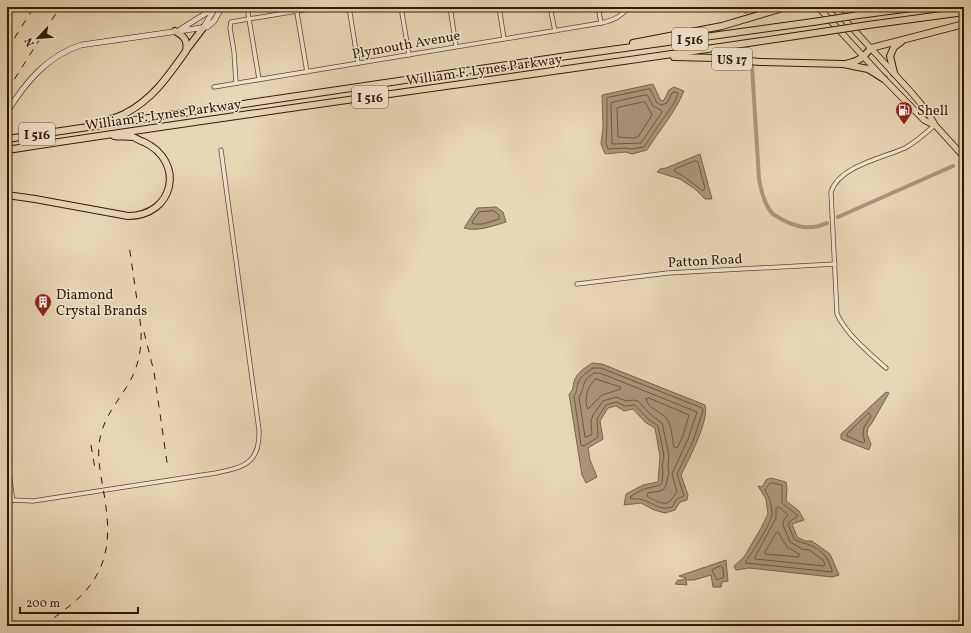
<svg xmlns="http://www.w3.org/2000/svg" width="971" height="633" font-family="Vollkorn,serif">
<style>
.water{fill:#ab9679;stroke:#7b644a}
.lines{fill:none;stroke-linecap:round;stroke-linejoin:round}
.shore{stroke:#70583e;stroke-width:1}
.canal{stroke:#ab9679;stroke-width:4}
.street-casing{stroke:#614830;stroke-width:5}
.secondary-casing{stroke:#341904;stroke-width:6}
.primary-casing{stroke:#341904;stroke-width:7}
.highway-casing{stroke:#341904;stroke-width:8}
.street{stroke:#f1e4cf;stroke-width:3.5}
.secondary{stroke:#f1e4cf;stroke-width:5}
.primary{stroke:#e9d6b5;stroke-width:5.5}
.highway{stroke:#e9d6b5;stroke-width:6}
.rail{stroke:#341904;stroke-width:1;stroke-dasharray:7 7;stroke-linecap:butt}
.highway-bridge-casing{stroke:#341904;stroke-width:8;stroke-linecap:butt}
.highway-bridge{stroke:#e9d6b5;stroke-width:6}
.labels{text-anchor:middle;stroke-width:3;stroke-linejoin:round;paint-order:stroke}
.shield{fill:#f1e4cf;stroke:#6d5641;stroke-width:1}
.shield-label{font-size:13px;font-weight:bold;fill:#341904}
.street-label{font-size:14px;fill:#341904;stroke:#f1e4cf}
.poi-label{font-size:14px;fill:#341904;stroke:#f1e4cf;text-anchor:start}
</style>
<rect width="100%" height="100%" fill="#e9d6b5"/>
<filter id="stains"><feTurbulence type="fractalNoise" baseFrequency=".005" numOctaves="4"/><feColorMatrix values="0 0 0 0 .2 0 0 0 0 .09 0 0 0 0 .02 0 0 0 .5 -.17"/></filter>
<radialGradient id="worn" r=".72"><stop offset=".6" stop-color="#630" stop-opacity="0"/><stop offset="1" stop-color="#630" stop-opacity=".3"/></radialGradient>
<g class="water">
<path d="M653,84L661,101L664,100L669,90L674,87L684,91C676,111 659,131 647,150L632,154L626,152L605,154L601,144L603,127L602,95Z"/>
<path d="M700,154L712,199H705L695,189L680,179L657,172L660,169L666,168Z"/>
<path d="M496,207L503,212L506,222C493,226 477,232 464,228L477,208Z"/>
<path d="M592,363L602,364L705,405C710,419 688,461 681,475L688,495L687,500L680,502L675,510L665,513L654,510L641,503L624,505L626,494L643,485L658,482L660,456L655,428L645,422L633,409L624,411L616,406L608,408L600,421L603,439L588,448L590,460L597,477L586,483L582,475L569,394C574,389 572,389 574,382C576,373 585,368 592,363Z"/>
<path d="M886,392L889,393L872,423L868,428L867,434L871,444L869,450L841,439V434Z"/>
<path d="M771,478L786,482L787,489L786,501L799,511L804,520L792,524L797,537L805,541H812L830,554L839,575L832,577L749,568L736,570L734,566L744,557L761,528L768,514L766,499L758,486L762,487L766,480Z"/>
<path d="M726,560L728,581L722,582L721,587H713L711,575L694,580H686L687,585L675,584L678,580H682L686,578L679,576Z"/>
</g>
<g class="lines">
<g class="shore">
<path d="M650,89L657,103L661,105L667,103L672,93L674,92L678,93C677,102 663,118 658,126C653,133 649,140 644,147L632,149L626,148L608,149L606,143L607,127V98Z"/>
<path d="M646,95L648,96L653,106L661,110L662,112L641,143L612,144L611,103Z"/>
<path d="M643,102H645L652,115L638,137L633,138L618,137L617,108Z"/>
<path d="M695,161L698,162L705,188L703,191L683,176L674,171L675,169Z"/>
<path d="M494,211L499,215V219L483,224H473L472,222L479,212Z"/>
<path d="M593,368H601L702,408L703,411L693,441L677,474L684,496L677,499L672,507C659,511 654,503 643,500C639,498 634,500 630,498L631,496L644,489L660,485L662,483L663,472L662,467L664,456L658,426L648,419L635,405L625,406L616,402L606,405L597,419L598,437L584,446L581,445L574,396C578,390 576,388 578,383C581,376 587,372 593,368Z"/>
<path d="M594,373H600L697,412L688,439L672,474L677,492C674,495 672,500 669,502C664,506 651,499 647,496L648,493L660,491L664,489L666,485L669,473L668,467L669,455L662,423L651,415L638,401L633,400L626,401L616,397L603,401L593,415L591,421L592,434L587,437H585L579,397C586,386 580,382 594,373Z"/>
<path d="M596,379L620,387L621,389L602,395L588,409C583,401 588,384 596,379Z"/>
<path d="M649,398L689,415L683,436L677,448L674,447C672,439 672,426 667,419C661,411 648,409 646,399Z"/>
<path d="M869,413L871,416L864,427L863,435L865,442L863,443L847,436V434Z"/>
<path d="M772,483L782,485V503L797,515V517L790,521L788,524L794,539C800,543 806,543 812,546C824,552 828,558 832,570V572L746,563V561C752,553 772,522 772,514C772,505 769,497 765,490L769,484Z"/>
<path d="M779,507L788,515L784,520L783,525L790,542L802,549L809,550L823,560L825,564L824,566L755,559V557L776,518V509Z"/>
<path d="M778,532L787,547L799,554V557L765,554V552L776,533Z"/>
<path d="M721,566L723,568L724,577L717,580L712,570Z"/>
</g>
<g class="canal">
<path d="M746,12V7"/>
<path d="M752,66L759,179C761,191 764,205 773,214C775,216 779,217 781,219C796,227 810,231 827,223"/>
<path d="M838,217L953,166"/>
</g>
<g class="street-casing">
<g id="street">
<path d="M247,7L259,79"/>
<path d="M296,7L307,72"/>
<path d="M349,7L358,63"/>
<path d="M401,7L409,55"/>
<path d="M450,7L456,46"/>
<path d="M499,7L504,39"/>
<path d="M550,7L555,31"/>
<path d="M598,7L601,23"/>
<path d="M236,83L234,52L230,28L231,22L321,7"/>
<path d="M214,87L601,23C615,20 619,17 630,7"/>
<path d="M577,284L668,273L835,264"/>
<path d="M886,368C870,354 846,334 837,314L831,192C839,166 883,158 905,148C916,142 926,133 935,125"/>
<path d="M12,500L33,501L216,473C245,467 260,463 259,430L221,150"/>
</g>
</g>
<g class="secondary-casing">
<g id="secondary">
<path d="M203,28L214,10"/>
<path d="M181,29L216,7"/>
<path d="M7,112C25,83 47,56 81,45L207,27L214,21L222,7"/>
<path d="M7,461L12,500L7,501"/>
</g>
</g>
<g class="primary-casing">
<g id="primary">
<path d="M818,7L884,79L924,120L934,125"/>
<path d="M833,7L911,92L927,111L935,125L964,157"/>
</g>
</g>
<g class="highway-casing">
<g id="highway">
<path d="M859,15L919,7"/>
<path d="M868,25L964,12"/>
<path d="M633,43L722,26L786,7"/>
<path d="M187,49L203,28"/>
<path d="M674,57L716,58L760,62L843,64L868,69L884,79"/>
<path d="M846,64C859,61 863,58 871,48L964,24"/>
<path d="M894,73L890,56L894,47L901,42"/>
<path d="M103,122C110,119 119,117 126,113C153,99 169,75 186,51C188,40 184,36 175,31"/>
<path d="M7,139L567,56L813,22"/>
<path d="M7,150C278,108 550,73 822,32"/>
<path d="M7,195L35,199L128,216C174,216 186,162 144,142C140,141 136,138 133,137C127,136 120,137 114,136"/>
</g>
</g>
<use href="#street" class="street"/>
<use href="#secondary" class="secondary"/>
<use href="#primary" class="primary"/>
<use href="#highway" class="highway"/>
<g class="rail">
<path d="M7,50L34,7"/>
<path d="M7,91L60,7"/>
<path d="M144,332L154,372L168,469"/>
<path d="M91,445L95,469"/>
<path d="M43,626C56,616 71,606 83,594C113,561 110,528 103,488C100,470 96,452 101,434C106,414 119,400 129,383C139,366 142,347 141,328L129,245"/>
</g>
<g class="highway-bridge-casing">
<g id="highway-bridge">
<path d="M813,22L859,15"/>
<path d="M822,32L868,25"/>
</g>
</g>
<use href="#highway-bridge" class="highway-bridge"/>
</g>
<defs>
<g id="fuel-pin" transform="scale(0.9)"><path d="M0 17L-7.5 6A9.5 9.5 0 1 1 7.5 6Z" fill="#8f2418" stroke="#f1e4cf"/><path d="M-5.5-6h7V0h2V4h1.3V-2.5L3-4.5l.8-.8L6-3V5H2.5V1h-1V6h-7ZM-4.2-4.7v3.2H.2V-4.7Z" fill="#fff"/></g>
<g id="building-pin" transform="scale(0.9)"><path d="M0 17L-7.5 6A9.5 9.5 0 1 1 7.5 6Z" fill="#8f2418" stroke="#f1e4cf"/><path d="M-4-6H4V6H1V3H-1V6H-4ZM-2.5-4.3h1.7v1.8h-1.7ZM.8-4.3h1.7v1.8H.8ZM-2.5-1h1.7V.8h-1.7ZM.8-1h1.7V.8H.8Z" fill="#fff"/></g>
</defs>
<g fill-rule="evenodd">
<use href="#fuel-pin" x="904" y="110"/>
<use href="#building-pin" x="43" y="302"/>
</g>
<g class="labels">
<g class="shield">
<rect x="672" y="28" width="36" height="22" rx="3"/>
<rect x="712" y="48" width="40" height="22" rx="3"/>
<rect x="352" y="86" width="36" height="22" rx="3"/>
<rect x="19" y="123" width="36" height="22" rx="3"/>
</g>
<g class="shield-label">
<text x="690" y="44">I 516</text>
<text x="732" y="64">US 17</text>
<text x="370" y="102">I 516</text>
<text x="37" y="139">I 516</text>
</g>
<g class="street-label">
<text transform="translate(406 44) rotate(-10)" y="5">Plymouth Avenue</text>
<text transform="translate(484 69) rotate(-8)" y="5">William F. Lynes Parkway</text>
<text transform="translate(163 114) rotate(-8)" y="5">William F. Lynes Parkway</text>
<text transform="translate(705 260) rotate(-3)" y="5">Patton Road</text>
</g>
<g class="poi-label">
<text x="917" y="115">Shell</text>
<text x="56" y="299">Diamond<tspan x="56" dy="16">Crystal Brands</tspan></text>
</g>
</g>
<rect width="971" height="633" fill="none" stroke="#e9d6b5" stroke-width="24"/>
<rect x="8" y="8" width="955" height="617" fill="none" stroke="#341904" stroke-width="2"/>
<rect x="12" y="12" width="947" height="609" fill="none" stroke="#341904"/>
<g transform="translate(38 38) rotate(244)" stroke="#f1e4cf" stroke-width="3" paint-order="stroke">
<path d="M0-3L7 15L0 10L-7 15Z" fill="#341904"/>
<text y="-6" font-size="11" font-weight="bold" text-anchor="middle" fill="#341904">N</text>
</g>
<path d="M20 607v6h118v-6" fill="none" stroke="#341904" stroke-width="2"/>
<text x="26" y="607" font-size="12" fill="#341904" stroke="#f1e4cf" stroke-width="3" paint-order="stroke">200 m</text>
<rect width="100%" height="100%" filter="url(#stains)"/>
<rect width="100%" height="100%" fill="url(#worn)"/>
</svg>
